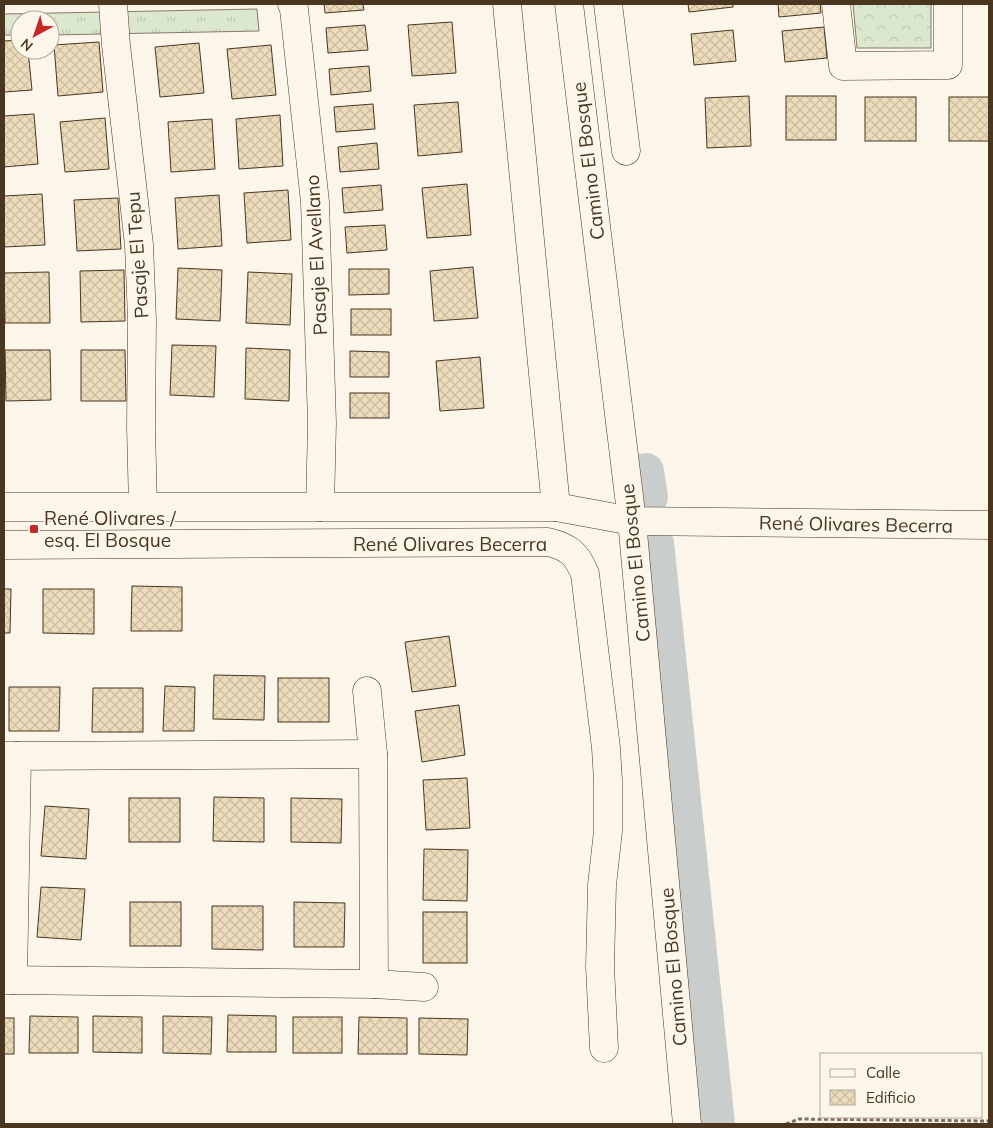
<svg xmlns="http://www.w3.org/2000/svg" width="993" height="1128" font-family="Mulish,sans-serif">
<style>
.grass{fill:url(#grass-tufts);stroke:#887966}
.forest{fill:url(#forest-crowns);stroke:#887966}
.lines{fill:none;stroke-linecap:round;stroke-linejoin:round}
.canal{stroke:#c9cecd;stroke-width:36}
.building{fill:url(#building-cross-hatch);stroke:#4a3520}
.street-casing{stroke:#4a3520;stroke-width:29}
.secondary-casing{stroke:#4a3520;stroke-width:29}
.path{stroke:#7f6f5c;stroke-width:3;stroke-dasharray:4 2.5;stroke-linecap:butt}
.street{stroke:#fbf6e9;stroke-width:28}
.secondary{stroke:#fbf6e9;stroke-width:28}
.poi-dot{fill:#c62828;stroke:#fbf6e9;stroke-width:2}
.labels{text-anchor:middle;stroke-width:4;stroke-linejoin:round;paint-order:stroke}
.street-label{font-size:19px;fill:#4a3520;stroke:#fbf6e9}
.poi-label{font-size:19px;fill:#4a3520;stroke:#fbf6e9;text-anchor:start}
</style>
<defs>
<pattern id="grass-tufts" width="24" height="20" patternUnits="userSpaceOnUse" patternTransform="scale(1.25)"><rect width="24" height="20" fill="#dce7d0"/><path d="M3 7l-1-3M5 7V3M7 7l1-3M15 17l-1-3M17 17v-4M19 17l1-3" fill="none" stroke="#bec7b2"/></pattern>
<pattern id="forest-crowns" width="20" height="18" patternUnits="userSpaceOnUse" patternTransform="scale(1.25)"><rect width="20" height="18" fill="#dce7d0"/><path d="M2 6a3 3 0 1 1 6 0M12 15a3 3 0 1 1 6 0" fill="none" stroke="#bec7b2"/></pattern>
<pattern id="building-cross-hatch" width="8" height="8" patternUnits="userSpaceOnUse" patternTransform="scale(1.25)"><rect width="8" height="8" fill="#ecdcbc"/><path d="M0 0l8 8M0 8l8-8" fill="none" stroke="#ccbda1"/></pattern>
</defs>
<rect width="100%" height="100%" fill="#fbf6e9"/>
<path class="grass" d="M257,9L259,31L50,35V20H20V35H4V14Z"/>
<path class="forest" d="M853,4H931V48H857Z"/>
<g class="lines">
<g class="canal">
<path d="M646,471L650,497"/>
<path d="M656,543L717,1124"/>
</g>
</g>
<g class="building">
<path d="M324,4H363L364,10L325,13Z"/>
<path d="M688,4H733V7L689,12Z"/>
<path d="M778,4H820L821,13L779,17Z"/>
<path d="M452,22L456,73L412,76L408,25Z"/>
<path d="M365,25L368,50L328,53L326,28Z"/>
<path d="M824,27L827,58L785,62L782,31Z"/>
<path d="M733,30L736,61L694,65L691,34Z"/>
<path d="M20,40V50H28L32,90L4,92V41Z"/>
<path d="M99,42L103,92L58,96L54,45Z"/>
<path d="M199,43L204,93L160,97L155,47Z"/>
<path d="M271,45L276,95L232,99L227,49Z"/>
<path d="M369,66L371,91L331,95L329,69Z"/>
<path d="M749,96L751,146L707,148L705,98Z"/>
<rect x="786" y="96" width="50" height="44"/>
<rect x="865" y="97" width="51" height="44"/>
<rect x="949" y="97" width="40" height="44"/>
<path d="M458,102L462,152L418,156L414,105Z"/>
<path d="M373,104L375,129L336,132L334,107Z"/>
<path d="M34,114L38,164L4,167V116Z"/>
<path d="M280,115L283,166L239,169L236,119Z"/>
<path d="M105,118L109,169L65,172L60,122Z"/>
<path d="M212,119L215,169L171,172L168,122Z"/>
<path d="M377,143L379,169L340,172L338,147Z"/>
<path d="M467,184L471,235L427,238L422,188Z"/>
<path d="M381,185L383,210L344,213L342,188Z"/>
<path d="M288,190L291,240L247,243L244,193Z"/>
<path d="M42,194L45,245L4,247V196Z"/>
<path d="M219,195L222,246L178,249L175,198Z"/>
<path d="M118,198L121,249L77,251L74,200Z"/>
<path d="M385,225L387,250L347,253L345,227Z"/>
<path d="M473,267L478,318L434,321L430,271Z"/>
<path d="M178,268L222,270L220,321L176,319Z"/>
<path d="M349,269H389V294L349,295Z"/>
<path d="M124,270L125,321L81,322L80,271Z"/>
<path d="M49,272L50,323H5L4,273Z"/>
<path d="M248,272L292,274L290,325L246,323Z"/>
<rect x="351" y="309" width="40" height="26"/>
<path d="M172,345L216,346L214,397L170,395Z"/>
<path d="M246,348L290,350L289,401L245,399Z"/>
<path d="M5,350H50L51,400L6,401Z"/>
<path d="M81,350H125L126,401H81Z"/>
<path d="M350,351L389,352V377H350Z"/>
<path d="M480,357L484,408L440,411L436,361Z"/>
<rect x="350" y="393" width="39" height="25"/>
<path d="M132,586L182,587V631H131Z"/>
<path d="M4,589H11L10,633H4Z"/>
<path d="M43,589H94V634L43,633Z"/>
<path d="M449,636L456,686L412,692L405,642Z"/>
<path d="M214,675L265,676L264,720L213,719Z"/>
<rect x="278" y="678" width="51" height="44"/>
<path d="M165,686L195,687L194,731H163Z"/>
<path d="M9,687H60L59,731H9Z"/>
<path d="M93,688H143V732H92Z"/>
<path d="M459,705L465,755L422,762L415,711Z"/>
<path d="M467,778L470,828L426,830L423,780Z"/>
<path d="M214,797L264,798V842L213,841Z"/>
<rect x="129" y="798" width="51" height="44"/>
<path d="M291,798L342,799L341,843L291,842Z"/>
<path d="M45,806L89,809L86,859L41,856Z"/>
<path d="M424,849L468,850L467,901L423,900Z"/>
<path d="M41,887L85,889L81,940L37,937Z"/>
<rect x="130" y="902" width="51" height="44"/>
<path d="M294,902L345,903L344,947H294Z"/>
<path d="M212,906H263V950L212,949Z"/>
<rect x="423" y="912" width="44" height="51"/>
<path d="M228,1015L276,1016V1052H227Z"/>
<path d="M30,1016L78,1017V1053H29Z"/>
<path d="M93,1016L142,1017V1053L93,1052Z"/>
<path d="M163,1016L212,1017L211,1054L163,1053Z"/>
<rect x="293" y="1017" width="49" height="36"/>
<path d="M359,1017L407,1018V1054H358Z"/>
<rect x="4" y="1018" width="10" height="36"/>
<path d="M419,1018L468,1019L467,1055L419,1054Z"/>
</g>
<g class="lines">
<g class="street-casing">
<g id="street">
<path d="M113,4L116,45L139,245L142,320L141,427L143,507"/>
<path d="M292,4L294,9L315,202L322,423L320,507"/>
<path d="M569,4L632,521L687,1124"/>
<path d="M608,4L626,151"/>
<path d="M836,4L843,66L948,65V4"/>
<path d="M556,507L632,521L989,525"/>
<path d="M4,545L548,542C569,547 577,554 585,574L606,748L608,780V831L602,885L600,967L604,1048"/>
<path d="M367,691L373,754L374,984L424,987"/>
<path d="M4,756L373,754"/>
<path d="M4,980L374,984"/>
<path d="M13,980L17,756"/>
</g>
</g>
<g class="secondary-casing">
<path id="secondary" d="M4,507H556L507,4"/>
</g>
<path class="path" d="M786,1124L799,1119L989,1121"/>
<use href="#street" class="street"/>
<use href="#secondary" class="secondary"/>
</g>
<rect class="poi-dot" x="29" y="524" width="10" height="10" rx="2.5"/>
<g class="labels">
<g class="street-label">
<text transform="translate(588 161) rotate(-97)" y="7">Camino El Bosque</text>
<text transform="translate(137 255) rotate(-94)" y="7">Pasaje El Tepu</text>
<text transform="translate(316 255) rotate(-93)" y="7">Pasaje El Avellano</text>
<text transform="translate(856 524) rotate(1)" y="7">René Olivares Becerra</text>
<text x="450" y="551">René Olivares Becerra</text>
<text transform="translate(635 563) rotate(-96)" y="7">Camino El Bosque</text>
<text transform="translate(673 967) rotate(-95)" y="7">Camino El Bosque</text>
</g>
<g class="poi-label">
<text x="44" y="525">René Olivares /<tspan x="44" dy="22">esq. El Bosque</tspan></text>
</g>
</g>
<rect width="993" height="1128" fill="none" stroke="#4a3520" stroke-width="10"/>
<rect x="820" y="1053" width="162" height="65" fill="#fbf6e9" stroke="#b4a999"/>
<rect x="830" y="1069" width="25" height="8" fill="#fbf6e9" stroke="#b4a999"/>
<text x="866" y="1078" font-size="15" fill="#4a3520">Calle</text>
<rect x="830" y="1090" width="25" height="15" fill="url(#building-cross-hatch)" stroke="#b4a999"/>
<text x="866" y="1103" font-size="15" fill="#4a3520">Edificio</text>
<g transform="translate(35 35) rotate(220)"><circle r="24" fill="#fbf6e9" stroke="#b4a999"/>
<path d="M0-4L9 19L0 12L-9 19Z" fill="#c62828"/>
<text y="-8" font-size="14" font-weight="bold" text-anchor="middle" fill="#4a3520">N</text>
</g>
</svg>
